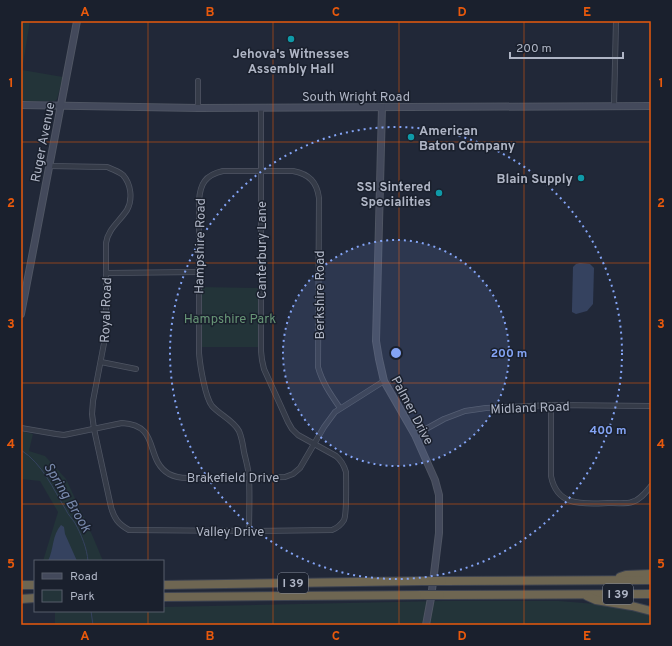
<svg xmlns="http://www.w3.org/2000/svg" width="672" height="646" font-family="Overpass,sans-serif">
<style>
.green{fill:#233439}
.water{fill:#35425f}
.lines{fill:none;stroke-linecap:round;stroke-linejoin:round}
.stream{stroke:#35425f;stroke-width:1}
.street-casing{stroke:#4f5563;stroke-width:6}
.secondary-casing{stroke:#4f5563;stroke-width:8}
.highway-casing{stroke:#3c4250;stroke-width:10}
.street{stroke:#353b48;stroke-width:4.5}
.secondary{stroke:#43495b;stroke-width:6}
.highway{stroke:#6e6652;stroke-width:8}
.highway-bridge-casing{stroke:#3c4250;stroke-width:10;stroke-linecap:butt}
.highway-bridge{stroke:#6e6652;stroke-width:8}
.grid{fill:none;stroke:#e8590c;stroke-width:1;stroke-opacity:0.55}
.ring{fill:none;stroke:#84a4f5;stroke-width:2;stroke-dasharray:2 4}
.culture-dot{fill:#0f9aa8;stroke:#1a202d;stroke-width:1.5}
.labels{text-anchor:middle;stroke-width:3;stroke-linejoin:round;paint-order:stroke}
.shield{fill:#1a202d;stroke:#828897;stroke-width:1}
.shield-label{font-size:12px;font-weight:bold;fill:#afb5c5}
.poi-label{font-size:13px;font-weight:bold;fill:#afb5c5;stroke:#1a202d;text-anchor:end}
.street-label{font-size:13px;fill:#afb5c5;stroke:#1a202d}
.park-label{font-size:13px;fill:#679576;stroke:#1a202d}
.water-label{font-size:14px;font-style:italic;fill:#7889ac;stroke:#1a202d}
.centre{fill:#84a4f5;stroke:#1a202d;stroke-width:2}
.ring-label{font-size:12px;text-anchor:middle;font-weight:bold;fill:#84a4f5;stroke:#1a202d;stroke-width:3;stroke-linejoin:round;paint-order:stroke}
.neatline{fill:none;stroke:#e8590c;stroke-width:1.5}
.grid-label{font-size:13px;text-anchor:middle;font-weight:bold;fill:#e8590c}
</style>
<rect width="100%" height="100%" fill="#212838"/>
<g class="green">
<path d="M21,21H30L22,70L63,77L57,99L55,101H21Z"/>
<path d="M200,287L260,288L259,347H200Z"/>
<path d="M21,431L33,434L29,451L45,456L66,479L93,537L103,561H43L58,512L40,481L21,479Z"/>
<path d="M442,601H559L633,607L651,616V625H55V611H163V607Z"/>
</g>
<g class="water">
<path d="M580,263L590,264L594,268L593,304L587,311L576,314L572,312V309L573,267L576,264Z"/>
<path d="M61,525L64,527L65,534L77,561H48C54,549 52,535 61,525Z"/>
</g>
<g class="lines">
<g class="stream">
<path d="M21,450C43,464 53,489 66,510C68,515 72,518 75,523C81,534 87,548 88,561"/>
<path d="M91,611L93,625"/>
</g>
<g class="street-casing">
<g id="street">
<path d="M198,81V108"/>
<path d="M614,106L616,21"/>
<path d="M49,166L107,167C112,169 118,171 123,175C131,184 133,199 127,210C119,222 108,229 106,243V327L105,338L93,401L92,414L94,429L111,507C114,518 118,524 129,530L249,531L332,530C337,528 341,525 344,520C347,514 346,481 346,472C344,465 342,461 336,456L298,435L292,429L288,422L264,369L262,360L261,351V108"/>
<path d="M106,273L199,272"/>
<path d="M101,362L136,369"/>
<path d="M551,405V476C557,507 583,504 608,503C613,503 628,504 632,502C640,500 646,492 651,486"/>
<path d="M21,428L56,434L64,435L122,423C161,425 144,459 169,474C175,477 181,478 187,478H249L285,477L293,474L300,468L324,427L335,412L362,395L384,381"/>
<path d="M415,435L444,419L465,411L486,408L551,405L651,406"/>
<path d="M249,531C249,514 250,496 249,479C249,470 246,461 244,452C243,445 242,438 239,431C233,420 220,415 212,406C205,397 200,365 199,353V201C200,184 205,175 223,171H293C309,174 317,182 319,198L318,367C322,382 331,395 340,408"/>
</g>
</g>
<g class="secondary-casing">
<g id="secondary">
<path d="M21,105L198,108L651,106"/>
<path d="M382,107L376,341L379,359L384,381L415,435L435,480L439,495V533L431,598L426,625"/>
<path d="M21,314L77,21"/>
</g>
</g>
<g class="highway-casing">
<g id="highway">
<path d="M620,577L626,575L651,574"/>
<path d="M442,581L651,580"/>
<path d="M21,585H35"/>
<path d="M163,585L423,581"/>
<path d="M440,595L651,594"/>
<path d="M587,596L596,600L632,606L651,611"/>
<path d="M163,597L424,595"/>
<path d="M21,599L35,598"/>
</g>
</g>
<use href="#street" class="street"/>
<use href="#secondary" class="secondary"/>
<use href="#highway" class="highway"/>
<g class="highway-bridge-casing">
<g id="highway-bridge">
<path d="M423,581H442"/>
<path d="M424,595H440"/>
</g>
</g>
<use href="#highway-bridge" class="highway-bridge"/>
</g>
<path class="grid" d="M148,21V561M273,21V625M399,21V625M524,21V625M21,142H651M21,263H651M21,383H651M21,504H651M148,611V625"/>
<circle cx="396" cy="353" r="113" fill="#84a4f5" fill-opacity=".12"/>
<g class="ring">
<circle cx="396" cy="353" r="113"/>
<circle cx="396" cy="353" r="226"/>
</g>
<g class="culture-dot">
<circle cx="291" cy="39" r="4"/>
<circle cx="411" cy="137" r="4"/>
<circle cx="581" cy="178" r="4"/>
<circle cx="439" cy="193" r="4"/>
</g>
<g class="labels">
<g class="shield">
<rect x="278" y="573" width="30" height="20" rx="3"/>
<rect x="603" y="584" width="30" height="20" rx="3"/>
</g>
<g class="shield-label">
<text x="293" y="587">I 39</text>
<text x="618" y="598">I 39</text>
</g>
<g class="poi-label">
<text x="291" y="58" text-anchor="middle">Jehova's Witnesses<tspan x="291" dy="15">Assembly Hall</tspan></text>
<text x="419" y="135" text-anchor="start">American<tspan x="419" dy="15">Baton Company</tspan></text>
<text x="573" y="183">Blain Supply</text>
<text x="431" y="191">SSI Sintered<tspan x="431" dy="15">Specialities</tspan></text>
</g>
<g class="street-label">
<text x="356" y="101">South Wright Road</text>
<text transform="translate(42 142) rotate(-79)" y="5">Ruger Avenue</text>
<text transform="translate(199 246) rotate(-89)" y="5">Hampshire Road</text>
<text transform="translate(261 250) rotate(-90)" y="5">Canterbury Lane</text>
<text transform="translate(319 295) rotate(-90)" y="5">Berkshire Road</text>
<text transform="translate(105 310) rotate(-88)" y="5">Royal Road</text>
<text transform="translate(530 407) rotate(-2)" y="5">Midland Road</text>
<text transform="translate(413 410) rotate(62)" y="5">Palmer Drive</text>
<text x="233" y="482">Brakefield Drive</text>
<text x="230" y="536">Valley Drive</text>
</g>
<g class="park-label">
<text x="230" y="323">Hampshire Park</text>
</g>
<g class="water-label">
<text transform="translate(68 497) rotate(59)" y="5">Spring Brook</text>
</g>
</g>
<circle cx="396" cy="353" r="6" class="centre"/>
<g class="ring-label">
<text x="509" y="357">200 m</text>
<text x="608" y="434">400 m</text>
</g>
<rect width="672" height="646" fill="none" stroke="#1a202d" stroke-width="44"/>
<rect x="34" y="560" width="130" height="52" fill="#1a202d" stroke="#565c6a"/>
<rect x="42" y="573" width="20" height="6" fill="#43495b" stroke="#565c6a"/>
<text x="70" y="580" font-size="12" fill="#afb5c5">Road</text>
<rect x="42" y="590" width="20" height="12" fill="#233439" stroke="#565c6a"/>
<text x="70" y="600" font-size="12" fill="#afb5c5">Park</text>
<path d="M510 52v6h113v-6" fill="none" stroke="#afb5c5" stroke-width="2"/>
<text x="516" y="52" font-size="12" fill="#afb5c5" stroke="#1a202d" stroke-width="3" paint-order="stroke">200 m</text>
<rect x="22" y="22" width="628" height="602" class="neatline"/>
<g class="grid-label">
<text x="85" y="16">A</text>
<text x="210" y="16">B</text>
<text x="336" y="16">C</text>
<text x="462" y="16">D</text>
<text x="587" y="16">E</text>
<text x="11" y="87">1</text>
<text x="661" y="87">1</text>
<text x="11" y="207">2</text>
<text x="661" y="207">2</text>
<text x="11" y="328">3</text>
<text x="661" y="328">3</text>
<text x="11" y="448">4</text>
<text x="661" y="448">4</text>
<text x="11" y="568">5</text>
<text x="661" y="568">5</text>
<text x="85" y="640">A</text>
<text x="210" y="640">B</text>
<text x="336" y="640">C</text>
<text x="462" y="640">D</text>
<text x="587" y="640">E</text>
</g>
</svg>
